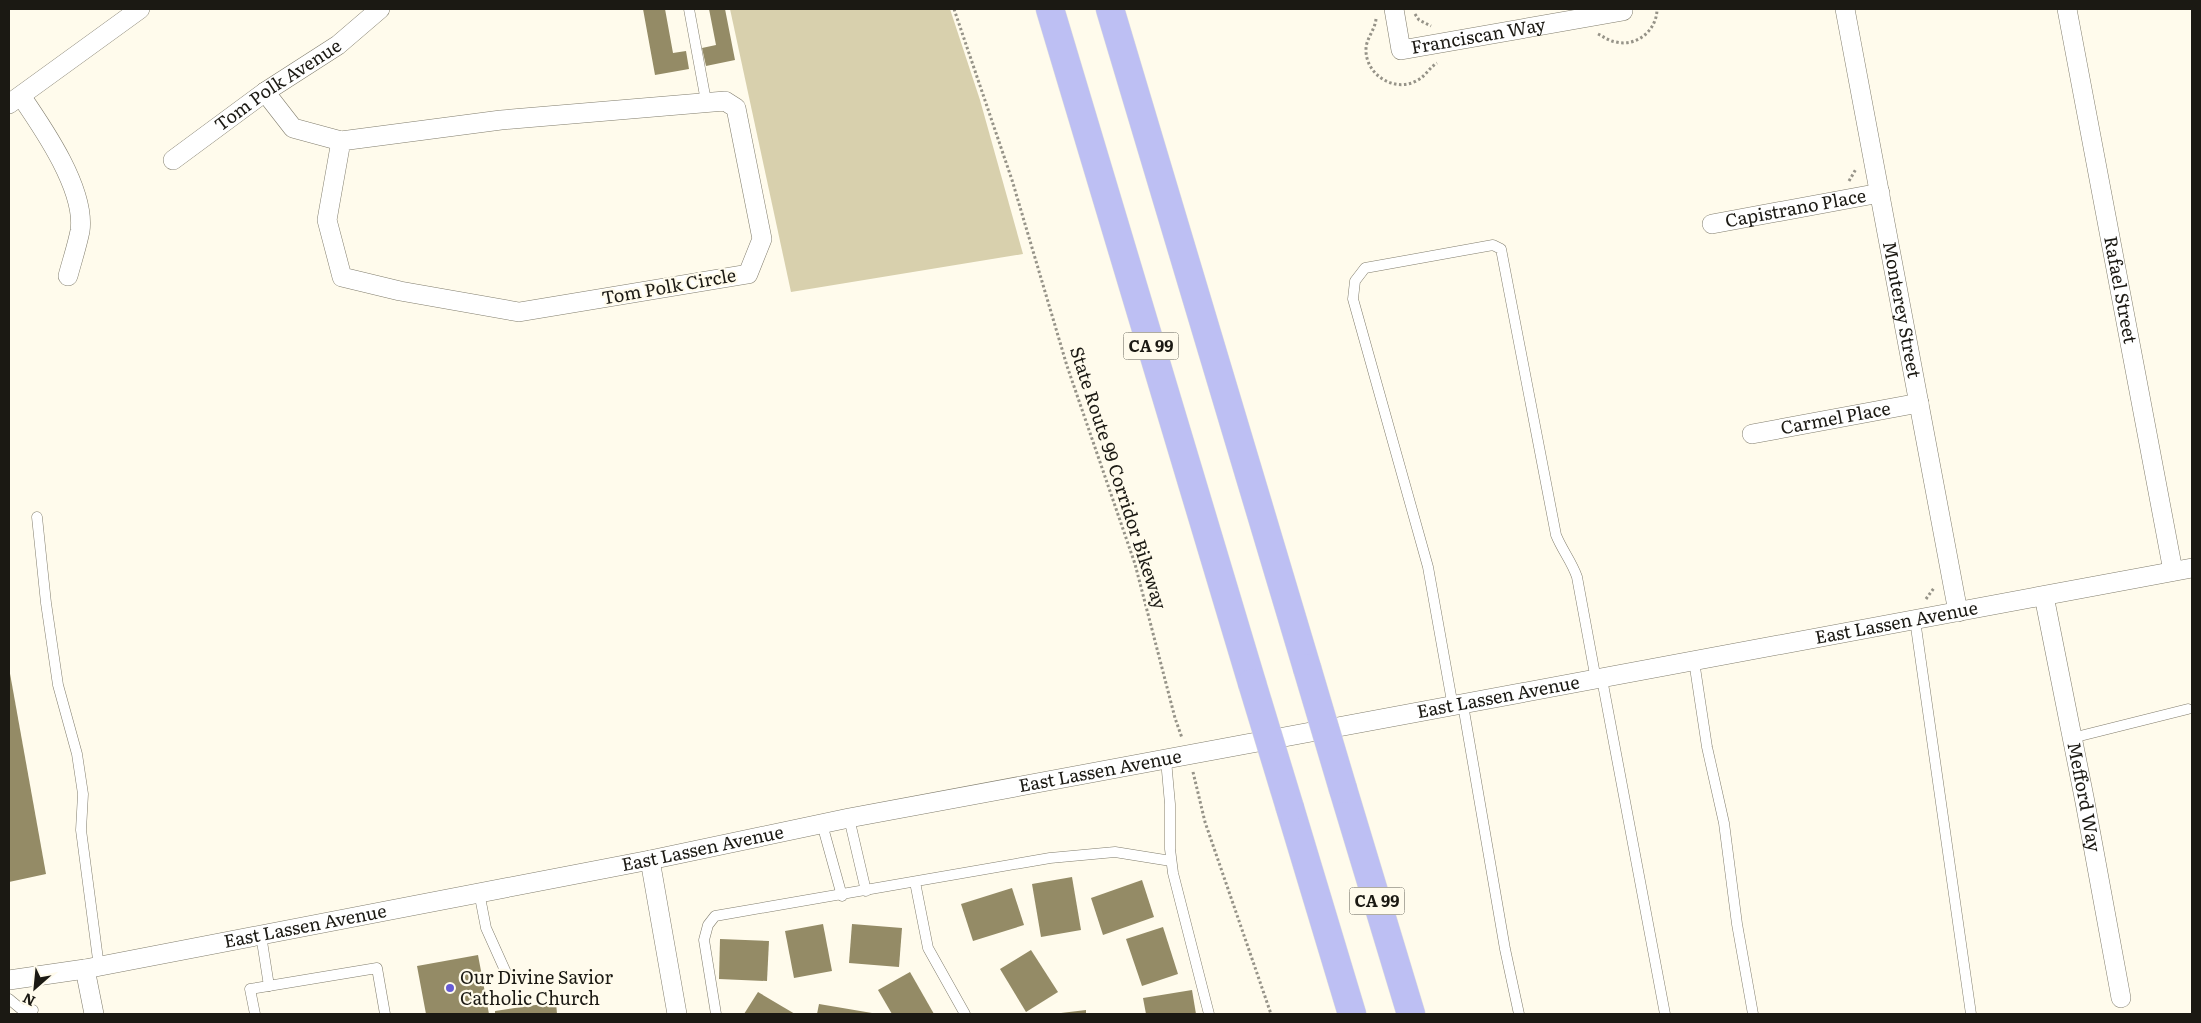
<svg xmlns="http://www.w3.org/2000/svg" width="2201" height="1023" font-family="Literata,serif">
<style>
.green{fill:#d8d0ad}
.building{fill:#948b66}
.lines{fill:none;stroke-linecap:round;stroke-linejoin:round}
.service-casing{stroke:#817d6d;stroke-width:11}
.minor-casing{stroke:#817d6d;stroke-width:20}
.motorway-casing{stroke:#dfdfde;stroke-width:29}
.path{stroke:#969388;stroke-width:3;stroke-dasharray:2.5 2.5;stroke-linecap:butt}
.service{stroke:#fff;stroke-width:10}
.minor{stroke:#fff;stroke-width:19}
.motorway{stroke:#bdbff3;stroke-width:28}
.motorway-bridge-casing{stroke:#dfdfde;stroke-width:29;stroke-linecap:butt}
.motorway-bridge{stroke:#bdbff3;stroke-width:28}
.poi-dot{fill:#665bd4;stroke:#fffbec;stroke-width:2}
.labels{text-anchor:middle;stroke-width:4.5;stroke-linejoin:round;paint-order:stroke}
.shield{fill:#fffbec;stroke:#5f5d54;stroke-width:1}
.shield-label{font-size:16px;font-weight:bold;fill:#1b1913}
.street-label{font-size:18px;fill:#1b1913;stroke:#fffbec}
.poi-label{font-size:18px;fill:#1b1913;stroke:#fffbec;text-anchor:start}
</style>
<rect width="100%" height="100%" fill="#fffbec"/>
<path class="green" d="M730,9H950L980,100L1023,254L791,292Z"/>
<g class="building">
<path d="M643,9H665L673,53L686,51L689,69L655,75Z"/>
<path d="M709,9H725L735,60L706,66L702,48L716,45Z"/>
<path d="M9,668L46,874L9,882Z"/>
<path d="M1072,877L1081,930L1041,937L1032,884Z"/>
<path d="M1142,880L1154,917L1103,935L1091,898Z"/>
<path d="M1012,888L1024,925L973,941L961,904Z"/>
<path d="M823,924L832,971L794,978L785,931Z"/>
<path d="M852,924L902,928L899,967L849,963Z"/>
<path d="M1163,927L1178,974L1142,986L1126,939Z"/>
<path d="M720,939L769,941L767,981L719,979Z"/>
<path d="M1031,950L1058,992L1026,1012L1000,969Z"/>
<path d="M478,955L489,1014H426L417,966Z"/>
<path d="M910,972L934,1014H892L878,990Z"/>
<path d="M1192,990L1196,1014H1146L1143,998Z"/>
<path d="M758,992L795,1014H744Z"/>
<path d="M556,1002L557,1014H495V1011Z"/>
<path d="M819,1004L872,1013V1014H817Z"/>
<path d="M1086,1010V1014H1061V1013Z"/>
</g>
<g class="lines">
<g class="service-casing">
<g id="service">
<path d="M689,9L706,101"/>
<path d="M37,517L46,603L58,685L77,754L83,794L81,830L99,967"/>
<path d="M1915,620L1971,1014"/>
<path d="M1694,661L1707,747L1724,823L1737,924L1753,1014"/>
<path d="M1602,679L1665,1014"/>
<path d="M1463,705L1505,949L1519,1014"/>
<path d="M1453,707L1428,567L1353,299L1355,281L1365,268L1493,245L1501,249L1556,535C1562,550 1572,562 1577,577L1596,680"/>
<path d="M2072,738L2188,709"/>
<path d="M1166,760L1170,804V849L1173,873L1209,1014"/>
<path d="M849,818L866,891"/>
<path d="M822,824L842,896"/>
<path d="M915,882L928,948L965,1014"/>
<path d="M479,892L486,928L508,977"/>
<path d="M261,935L269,986"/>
<path d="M9,999L21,1009L33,1010"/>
<path d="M255,1014L250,989L377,968L385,1014"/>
<path d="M716,1014L704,940L708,925L715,916L1050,858L1115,852L1171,861"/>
</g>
</g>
<g class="minor-casing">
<g id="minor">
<path id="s1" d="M1394,9L1401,50L1623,11V9"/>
<path id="s2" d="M1845,9L1958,612"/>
<path id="s3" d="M2067,9L2173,571"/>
<path d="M265,92L293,128L341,141L501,120L725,101L736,108L762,239L748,274L519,312L400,291L342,277L327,220L341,141"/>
<path d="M21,96C43,128 86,190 80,231C77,246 72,261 68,276"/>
<path d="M9,104L140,9"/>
<path id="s4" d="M173,160L265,92L338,45L380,9"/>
<path id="s5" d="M1712,224L1880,193"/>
<path id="s6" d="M1752,434L1919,403"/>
<path id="s7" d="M2044,596L2085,802L2121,998"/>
<path d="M650,860L677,1014"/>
<path d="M85,969L94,1014"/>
<path id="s8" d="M9,980L85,969L650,860L849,818L2192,568"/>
</g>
</g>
<g class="motorway-casing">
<g id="motorway">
<path d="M1050,9L1252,683"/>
<path d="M1110,9L1307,668"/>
<path d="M1343,789L1411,1014"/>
<path d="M1290,808L1352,1014"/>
</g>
</g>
<g class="path">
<path d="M954,9L1012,180L1067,366L1135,564L1175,718L1182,738"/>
<path d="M1415,14L1419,20L1431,26"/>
<path d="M1376,19C1375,30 1366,39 1366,49C1365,74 1394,93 1416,81C1425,77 1429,68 1437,63"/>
<path d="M1598,34C1604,37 1609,41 1616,42C1637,47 1657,30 1657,9"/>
<path d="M1849,181L1856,169"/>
<path d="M1926,599L1934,588"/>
<path d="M1193,772L1205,822L1271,1014"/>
</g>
<use href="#service" class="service"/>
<use href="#minor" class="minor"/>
<use href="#motorway" class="motorway"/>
<g class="motorway-bridge-casing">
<g id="motorway-bridge">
<path d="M1307,668L1343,789"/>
<path d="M1252,683L1290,808"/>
</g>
</g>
<use href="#motorway-bridge" class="motorway-bridge"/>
</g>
<circle class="poi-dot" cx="450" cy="988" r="5"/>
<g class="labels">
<g class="shield">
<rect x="1123.5" y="332.5" width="55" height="27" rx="4"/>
<rect x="1349.5" y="887.5" width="55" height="27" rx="4"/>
</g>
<g class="shield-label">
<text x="1151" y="352">CA 99</text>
<text x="1377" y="907">CA 99</text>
</g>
<g class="street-label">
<text dy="6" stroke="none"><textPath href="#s1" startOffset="120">Franciscan Way</textPath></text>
<text dy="6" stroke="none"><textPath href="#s4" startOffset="129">Tom Polk Avenue</textPath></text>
<text dy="6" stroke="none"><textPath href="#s5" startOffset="85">Capistrano Place</textPath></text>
<text transform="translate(669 287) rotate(-10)" y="6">Tom Polk Circle</text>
<text dy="6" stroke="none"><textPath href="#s3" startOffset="286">Rafael Street</textPath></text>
<text dy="6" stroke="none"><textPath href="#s2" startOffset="306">Monterey Street</textPath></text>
<text dy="6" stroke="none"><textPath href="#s6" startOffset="85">Carmel Place</textPath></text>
<text transform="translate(1118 478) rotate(72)" y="6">State Route 99 Corridor Bikeway</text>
<text dy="6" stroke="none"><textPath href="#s8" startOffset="1921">East Lassen Avenue</textPath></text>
<text dy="6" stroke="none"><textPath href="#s8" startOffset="1516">East Lassen Avenue</textPath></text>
<text dy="6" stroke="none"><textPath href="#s8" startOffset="1111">East Lassen Avenue</textPath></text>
<text dy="6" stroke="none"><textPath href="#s7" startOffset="205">Mefford Way</textPath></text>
<text dy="6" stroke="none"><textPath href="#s8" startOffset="706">East Lassen Avenue</textPath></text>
<text dy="6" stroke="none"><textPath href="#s8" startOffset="301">East Lassen Avenue</textPath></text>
</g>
<g class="poi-label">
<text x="460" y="984">Our Divine Savior<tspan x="460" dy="21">Catholic Church</tspan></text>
</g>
</g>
<rect width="2201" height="1023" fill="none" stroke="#1b1913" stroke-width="20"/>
<g transform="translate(35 988) rotate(207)" stroke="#fffbec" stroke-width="4" paint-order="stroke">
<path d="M0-4L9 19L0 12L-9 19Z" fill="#1b1913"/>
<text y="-8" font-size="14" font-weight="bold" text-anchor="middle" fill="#1b1913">N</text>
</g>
</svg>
